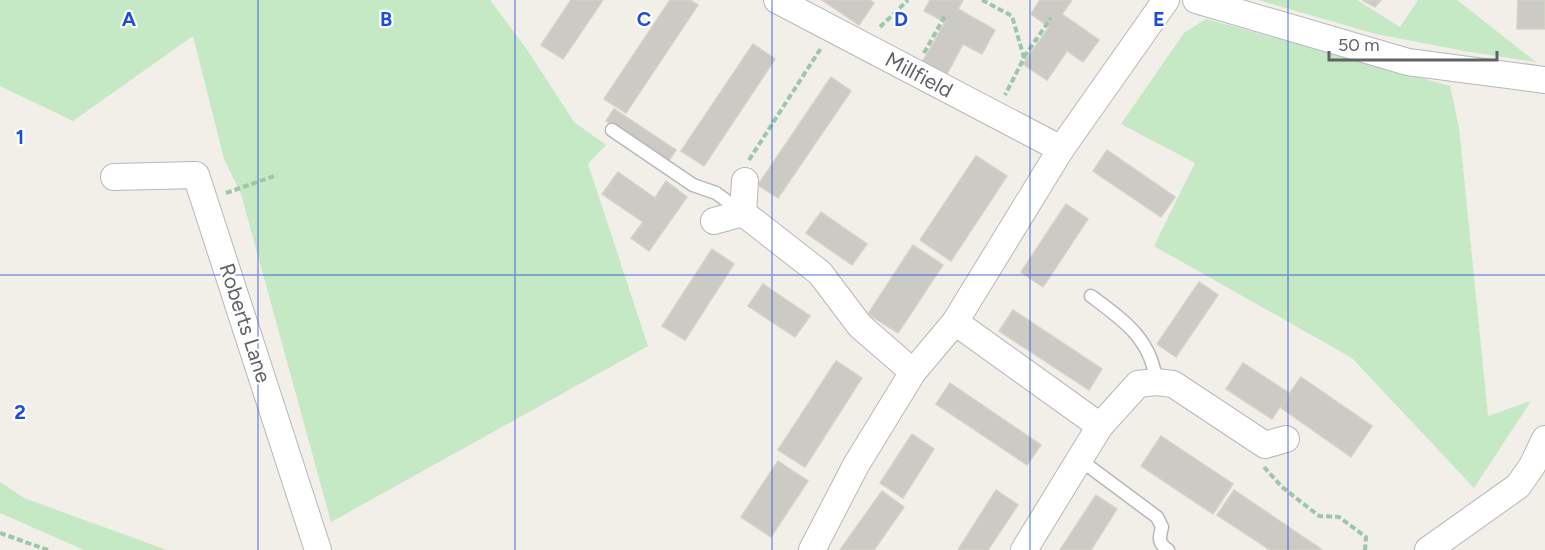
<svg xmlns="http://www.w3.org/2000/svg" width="1545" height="550" font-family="Figtree,sans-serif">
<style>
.green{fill:#c5e8c5}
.building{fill:#cccac5;stroke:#d6d1c6;stroke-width:1.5}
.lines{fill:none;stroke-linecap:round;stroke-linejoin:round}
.service-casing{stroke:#b5b8bc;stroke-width:15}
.minor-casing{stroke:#b5b8bc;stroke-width:28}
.path{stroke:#9cc7a9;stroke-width:4;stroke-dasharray:6 3;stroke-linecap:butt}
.service{stroke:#fff;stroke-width:12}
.minor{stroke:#fff;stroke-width:26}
.grid{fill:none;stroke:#1d4ed8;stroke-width:1.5;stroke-opacity:0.55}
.labels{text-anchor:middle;stroke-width:4.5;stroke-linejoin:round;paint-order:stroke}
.street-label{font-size:21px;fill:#5f6368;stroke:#fff}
.grid-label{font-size:20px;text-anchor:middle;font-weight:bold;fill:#1d4ed8;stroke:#fff;stroke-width:4.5;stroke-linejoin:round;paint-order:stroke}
</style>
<rect width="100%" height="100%" fill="#f1efe8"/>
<g class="green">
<path d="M0,0H490L528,51L574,122L606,145L588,164L648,346L331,522L241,194L224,159L193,36L73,121L0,86Z"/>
<path d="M1258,0H1357L1400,27L1418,0H1457L1536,62L1464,51L1376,34Z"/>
<path d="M1206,19L1450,86L1459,127L1488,416L1531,401L1474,488L1352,358L1154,246L1195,163L1121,124L1184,33Z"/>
<path d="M0,482L24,498L167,550H84L0,513Z"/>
</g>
<g class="building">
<path d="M571,0H603L563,59L541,45Z"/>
<path d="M670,0H690L698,5L626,113L604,99Z"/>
<path d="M822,0H870L874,3L859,25Z"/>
<path d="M930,0H963L958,9L995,30L982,54L963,44L947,74L923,61L945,22L924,11Z"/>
<path d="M1040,0H1072L1062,14L1099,40L1083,62L1067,51L1047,80L1023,64L1049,27L1031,14Z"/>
<path d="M1362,0H1381L1375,7Z"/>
<path d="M1518,0H1545V29H1517Z"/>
<path d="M753,44L775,59L704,166L681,151Z"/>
<path d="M831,77L851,91L778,198L758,185Z"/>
<path d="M614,109L676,150L668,162L606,121Z"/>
<path d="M1107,150L1175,197L1161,217L1093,171Z"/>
<path d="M976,156L1007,176L951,261L920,240Z"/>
<path d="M618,172L655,198L666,181L687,197L649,251L631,238L643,222L602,194Z"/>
<path d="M1066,204L1088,219L1043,287L1021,272Z"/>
<path d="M821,212L867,244L852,265L806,233Z"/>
<path d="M913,245L943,265L898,333L868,314Z"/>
<path d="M712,249L734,264L685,340L662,326Z"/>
<path d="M1199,282L1218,295L1176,357L1157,344Z"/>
<path d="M763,284L810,316L795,337L748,306Z"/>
<path d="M1013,310L1102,369L1089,390L999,331Z"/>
<path d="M836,361L862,378L805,467L778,450Z"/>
<path d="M1243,363L1289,393L1272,419L1226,389Z"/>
<path d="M1301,377L1372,426L1351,457L1280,407Z"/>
<path d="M950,383L1041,445L1027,465L936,404Z"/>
<path d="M912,434L934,449L903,498L880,483Z"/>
<path d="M1161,436L1233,484L1213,514L1141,466Z"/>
<path d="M778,461L808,481L771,537L741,517Z"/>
<path d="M996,490L1018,505L988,550H958Z"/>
<path d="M1234,490L1321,549V550H1270L1217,515Z"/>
<path d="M882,491L904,507L874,550H840Z"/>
<path d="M1096,495L1117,509L1091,550H1060Z"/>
</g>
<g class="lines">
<g class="service-casing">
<g id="service">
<path d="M612,130L693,185L716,193L742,212"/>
<path d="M1091,296C1123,320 1152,339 1156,382"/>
<path d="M1079,459L1157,517L1162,527C1159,538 1158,543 1168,550"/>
</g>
</g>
<g class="minor-casing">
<g id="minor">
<path d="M777,0L1061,149"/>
<path d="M1196,0L1408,62L1545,80"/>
<path d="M114,177L196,175L318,550"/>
<path d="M745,181L743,213L820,273L860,326L913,372"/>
<path d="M714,221L743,213"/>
<path d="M955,322L1100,426"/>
<path d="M812,550L856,465L913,372L955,322L1061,149L1166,0"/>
<path d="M1024,550L1100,426L1138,384L1156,382L1173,384L1265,445L1286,439"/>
<path d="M1428,550L1518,486L1532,466L1545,439"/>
</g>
</g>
<g class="path">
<path d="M982,0L1012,16L1024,58L1005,95"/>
<path d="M880,27L908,0"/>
<path d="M924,53L946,14"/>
<path d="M1024,57L1051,18"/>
<path d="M749,160L821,48"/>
<path d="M226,193L277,175"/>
<path d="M1264,467L1282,487L1319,516L1339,517L1366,537L1365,550"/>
<path d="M0,533L48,550"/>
</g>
<use href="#service" class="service"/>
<use href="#minor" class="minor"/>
</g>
<path class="grid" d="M258,0V550M515,0V550M772,0V550M1030,0V550M1288,0V550M0,275H1545"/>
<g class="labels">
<g class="street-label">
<text transform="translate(919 75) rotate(28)" y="7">Millfield</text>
<text transform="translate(245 323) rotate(72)" y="7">Roberts Lane</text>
</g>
</g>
<g class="grid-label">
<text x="129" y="26">A</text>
<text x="386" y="26">B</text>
<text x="644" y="26">C</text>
<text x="901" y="26">D</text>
<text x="1159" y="26">E</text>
<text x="20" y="144">1</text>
<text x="20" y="419">2</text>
</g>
<path d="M1329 51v9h168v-9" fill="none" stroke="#5f6368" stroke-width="3"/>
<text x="1338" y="51" font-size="18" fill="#5f6368" stroke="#ffffff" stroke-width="4.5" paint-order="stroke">50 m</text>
</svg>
